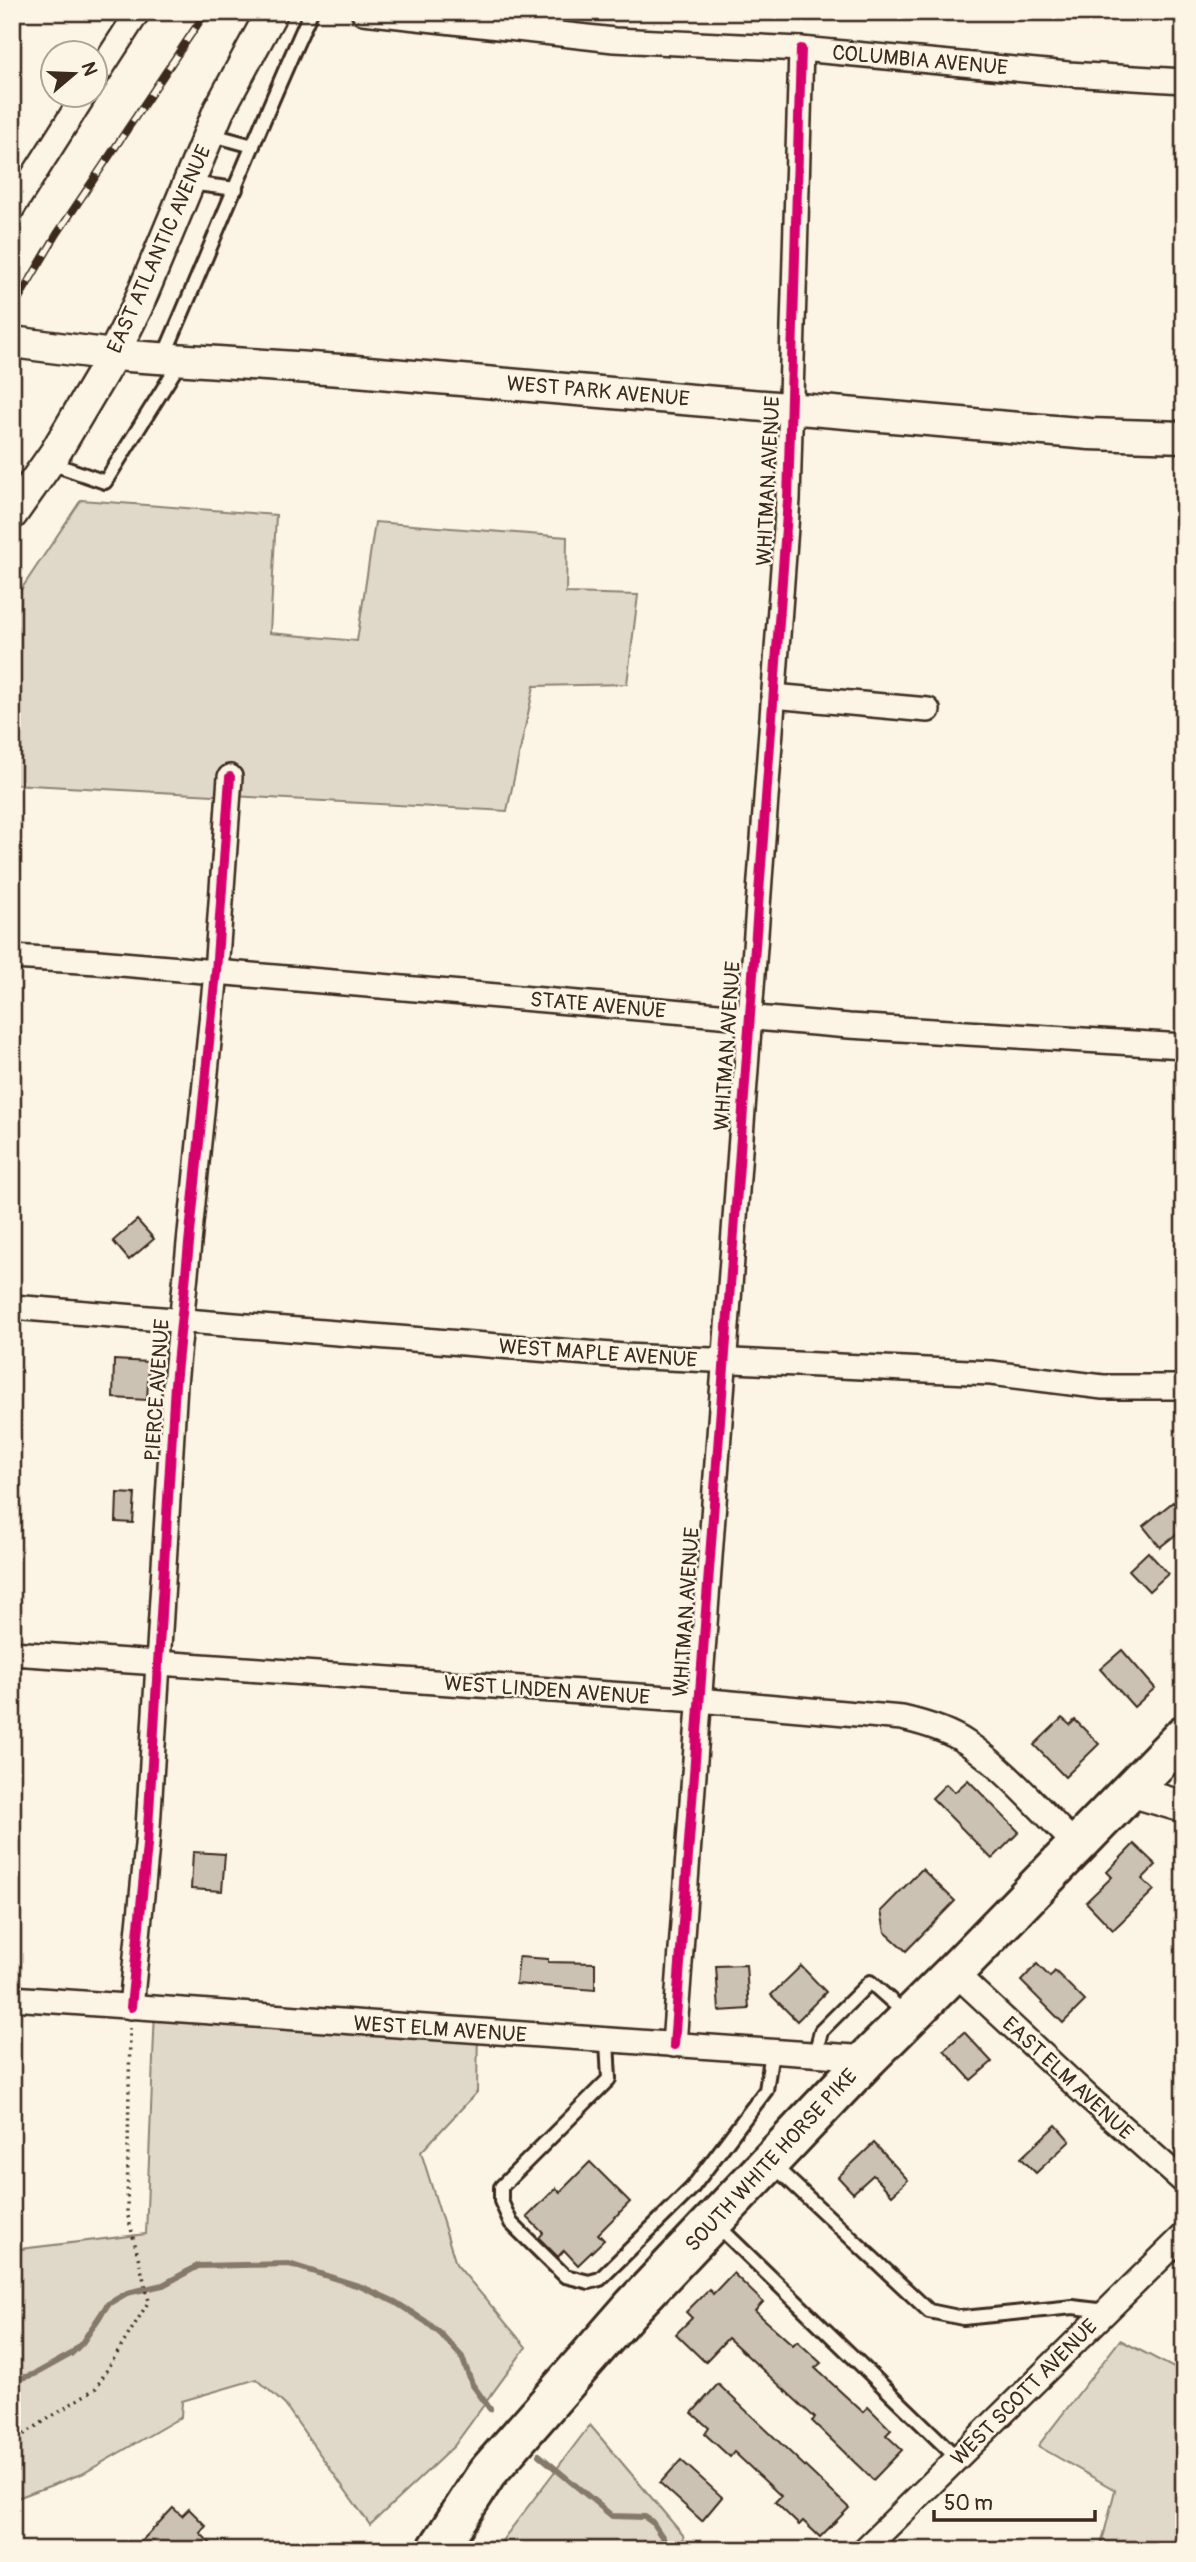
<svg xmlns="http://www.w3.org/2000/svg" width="1196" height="2562" font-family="Pangolin,sans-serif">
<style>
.green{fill:#e0d8c8;stroke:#8e8173;stroke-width:2}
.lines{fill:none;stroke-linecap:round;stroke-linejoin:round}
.stream{stroke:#85796b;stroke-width:6}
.building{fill:#ccc2b3;stroke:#3b2a1e;stroke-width:2}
.service-casing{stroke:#3b2a1e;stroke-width:18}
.minor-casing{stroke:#3b2a1e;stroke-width:28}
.tertiary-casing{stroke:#3b2a1e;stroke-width:35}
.trunk-casing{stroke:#3b2a1e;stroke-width:44}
.path{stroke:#3b2a1e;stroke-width:3.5;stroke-dasharray:2 5;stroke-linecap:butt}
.service{stroke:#fcf5e5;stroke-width:12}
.minor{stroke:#fcf5e5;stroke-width:23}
.tertiary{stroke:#fcf5e5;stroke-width:30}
.trunk{stroke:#fcf5e5;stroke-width:38}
.rail-casing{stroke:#3b2a1e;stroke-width:8}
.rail{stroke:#fcf5e5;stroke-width:5;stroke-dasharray:16;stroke-linecap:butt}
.cycleway-casing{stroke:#fcf5e5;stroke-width:15}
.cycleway{stroke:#d6006c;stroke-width:10}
.labels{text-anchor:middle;stroke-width:5;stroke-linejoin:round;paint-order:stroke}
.street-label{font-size:21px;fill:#3b2a1e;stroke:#fcf5e5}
</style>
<rect width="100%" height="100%" fill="#fcf5e5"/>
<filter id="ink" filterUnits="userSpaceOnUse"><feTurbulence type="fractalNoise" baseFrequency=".0143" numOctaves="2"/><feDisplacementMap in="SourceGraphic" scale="14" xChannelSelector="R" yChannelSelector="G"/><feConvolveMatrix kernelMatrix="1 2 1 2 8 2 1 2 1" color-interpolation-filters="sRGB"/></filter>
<g filter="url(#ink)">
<g class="green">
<path d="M81,500L276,515L270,633L357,641L375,522L567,537L566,593L638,595L627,684L534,686L507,811L12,784V603Z"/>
<path d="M155,2009L478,2027L477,2092L421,2152L456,2264L526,2347L454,2446L370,2525L285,2405L257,2379L182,2401L181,2417L84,2473L12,2500V2250L146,2234Z"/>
<path d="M1120,2340L1184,2373V2550H1100L1115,2490L1038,2446Z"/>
<path d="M590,2425L683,2535L685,2550H495Z"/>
</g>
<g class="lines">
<g class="stream">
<path d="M12,2381L35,2374L71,2354L82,2343L108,2304L127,2293L163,2285L198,2266L289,2264L362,2287L395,2302L425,2321L441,2334L462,2357L472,2384L490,2409"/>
<path d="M539,2455L612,2516L645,2517L652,2522L671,2550"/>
</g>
</g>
<g class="building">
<path d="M137,1220L154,1239L129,1260L113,1241Z"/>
<path d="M114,1360L149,1362L147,1400L113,1398Z"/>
<path d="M117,1493L135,1494L133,1523L116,1522Z"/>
<path d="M1173,1502L1184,1515V1528L1160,1547L1143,1526Z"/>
<path d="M1148,1552L1168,1574L1149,1591L1129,1570Z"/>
<path d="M1122,1650L1155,1688L1134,1707L1100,1669Z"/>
<path d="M1062,1718L1070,1725L1075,1720L1099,1744L1065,1777L1034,1745Z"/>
<path d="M968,1780L1019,1832L992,1859L932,1798L946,1784L955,1792Z"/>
<path d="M1134,1844L1156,1865L1142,1879L1154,1890L1113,1930L1086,1902L1112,1877L1107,1872Z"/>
<path d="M193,1852L225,1854L222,1891L191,1889Z"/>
<path d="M922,1869L955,1901L906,1951L885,1932L881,1911Z"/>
<path d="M519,1957L548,1959V1962L595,1963V1990L516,1984Z"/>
<path d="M1037,1964L1050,1977L1055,1971L1085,2001L1063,2023L1021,1981Z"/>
<path d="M746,1965L749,2009L719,2011L716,1966Z"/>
<path d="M801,1966L826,1992L797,2021L771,1995Z"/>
<path d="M964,2032L992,2062L971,2080L944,2050Z"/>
<path d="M1056,2125L1070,2141L1036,2173L1021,2158Z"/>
<path d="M874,2143L908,2180L892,2195L873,2175L853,2193L838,2177Z"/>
<path d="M590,2162L630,2202L598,2234L604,2240L578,2265L564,2250L558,2257L539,2238L543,2233L527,2217L556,2188L560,2192Z"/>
<path d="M733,2273L763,2302L755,2311L793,2345L797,2341L821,2363L815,2368L863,2412L868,2407L891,2430L886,2435L902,2450L873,2480L812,2421L815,2418L728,2338L705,2362L676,2334L692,2318L686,2312L709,2289L713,2294Z"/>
<path d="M718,2384L849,2508L820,2537L803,2521L799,2525L775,2502L781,2496L734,2452L730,2457L705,2434L709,2428L692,2413Z"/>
<path d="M681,2460L722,2497L702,2521L660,2483Z"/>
<path d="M173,2508L182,2516L189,2509L206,2526L200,2533L217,2550H133Z"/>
</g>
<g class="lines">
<g class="service-casing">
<g id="service">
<path d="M209,134L253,146"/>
<path d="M189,183L236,189"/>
<path d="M163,358C213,243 259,126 311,12"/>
<path d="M48,462L105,482L180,362"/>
<path d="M607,2041L609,2079L501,2187V2201L511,2223L565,2276L589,2282L600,2279L692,2188L766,2090L772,2052"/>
<path d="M815,2055L821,2031L870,1982L906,2014"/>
<path d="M772,2164L929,2311L963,2318L1073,2307L1106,2311"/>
<path d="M716,2224L957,2458"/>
</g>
</g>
<g class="minor-casing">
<g id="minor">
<path d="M363,12L614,40L801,49L1068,74L1184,81"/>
<path d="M94,80L138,12"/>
<path d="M12,209L85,94"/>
<path d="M773,696L928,710"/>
<path d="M12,957L98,962L849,1026L1184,1046"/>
<path d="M12,1307L624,1356L991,1373L1103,1387H1184"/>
<path d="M12,1653L698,1700L902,1718C924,1723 948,1730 967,1743C1005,1768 1044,1814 1077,1846"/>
<path d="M954,1972L1087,2096L1184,2182"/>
<path d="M12,1998L868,2058"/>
<path d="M131,2007L147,1845L175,1384L216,972L230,777"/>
<path d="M674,2045L788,500L801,49"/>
<path d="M864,2550L1184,2235"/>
</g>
</g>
<g class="tertiary-casing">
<g id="tertiary">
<path d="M12,342L113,355L356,371L1090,434L1184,437"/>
<path d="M12,514L55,453L113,355L137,307L219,110L272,12"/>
<path d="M1130,1791L1184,1807"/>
</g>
</g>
<g class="trunk-casing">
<path id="trunk" d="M437,2550L487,2473L633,2306L868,2058L954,1972L1184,1735"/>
</g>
<path class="path" d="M12,2442L96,2388L149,2301L127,2212L130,2028"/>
<use href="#service" class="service"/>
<use href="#minor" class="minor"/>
<use href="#tertiary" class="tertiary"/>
<use href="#trunk" class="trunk"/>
<g class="rail-casing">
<path id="rail" d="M12,310L57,234L206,12"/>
</g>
<use href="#rail" class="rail"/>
<g class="cycleway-casing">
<g id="cycleway">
<path d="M131,2007L147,1845L175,1384L216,972L230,777"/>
<path d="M674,2045L788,500L801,49"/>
</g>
</g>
<use href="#cycleway" class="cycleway"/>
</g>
</g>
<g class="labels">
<g class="street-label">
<text transform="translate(920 60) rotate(5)" y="7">COLUMBIA AVENUE</text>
<text transform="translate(159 249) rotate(-66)" y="7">EAST ATLANTIC AVENUE</text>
<text transform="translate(598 391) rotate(5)" y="7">WEST PARK AVENUE</text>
<text transform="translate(768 481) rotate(-87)" y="7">WHITMAN AVENUE</text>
<text transform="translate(598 1005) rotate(5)" y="7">STATE AVENUE</text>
<text transform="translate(727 1046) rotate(-86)" y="7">WHITMAN AVENUE</text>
<text transform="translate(598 1353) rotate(4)" y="7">WEST MAPLE AVENUE</text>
<text transform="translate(157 1390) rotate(-86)" y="7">PIERCE AVENUE</text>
<text transform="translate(686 1612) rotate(-86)" y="7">WHITMAN AVENUE</text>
<text transform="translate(547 1690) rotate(4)" y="7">WEST LINDEN AVENUE</text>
<text transform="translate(440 2029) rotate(4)" y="7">WEST ELM AVENUE</text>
<text transform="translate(1068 2078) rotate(43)" y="7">EAST ELM AVENUE</text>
<text transform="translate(771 2160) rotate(-47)" y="7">SOUTH WHITE HORSE PIKE</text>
<text transform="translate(1024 2392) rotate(-45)" y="7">WEST SCOTT AVENUE</text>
</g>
</g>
<rect width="1196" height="2562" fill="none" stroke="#fcf5e5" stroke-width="42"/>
<rect x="21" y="21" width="1154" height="2520" fill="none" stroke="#3b2a1e" stroke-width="2.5" filter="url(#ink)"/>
<g transform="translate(74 74) rotate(71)"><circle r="33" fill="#fcf5e5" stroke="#afa495" stroke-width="2"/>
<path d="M0-5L12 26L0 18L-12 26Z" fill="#3b2a1e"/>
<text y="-10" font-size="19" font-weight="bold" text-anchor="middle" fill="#3b2a1e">N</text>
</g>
<path d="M934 2510v10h161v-10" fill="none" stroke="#3b2a1e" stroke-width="3.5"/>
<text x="944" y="2510" font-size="21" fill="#3b2a1e" stroke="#fcf5e5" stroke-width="5" paint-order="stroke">50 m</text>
</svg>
